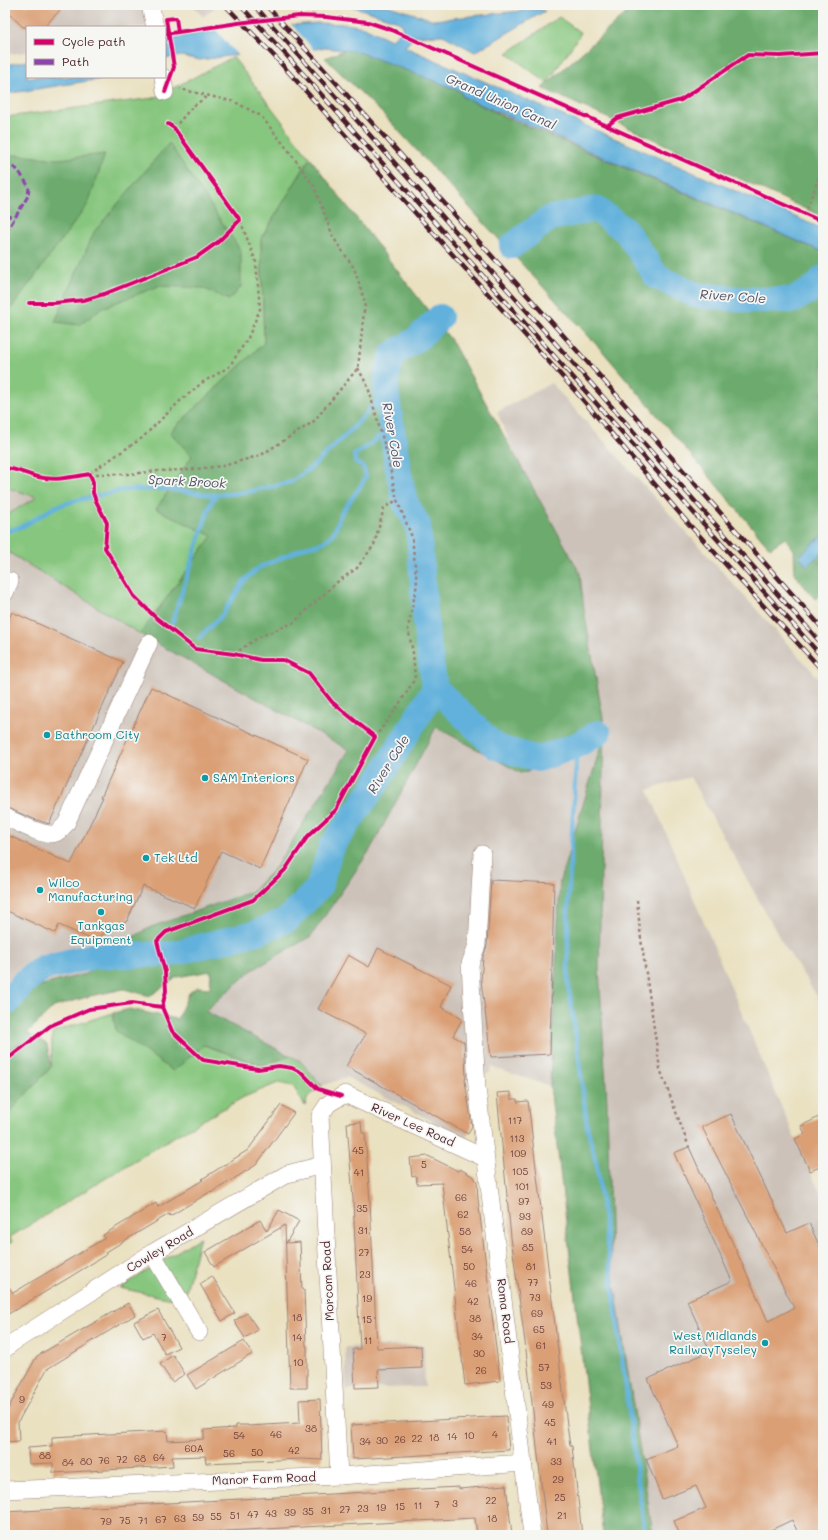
<svg xmlns="http://www.w3.org/2000/svg" width="828" height="1540" font-family="Mali,sans-serif">
<style>
.industrial{fill:#ccc2b9}
.green{fill:#86c67e;stroke:#687254}
.forest{fill:#6cab6d;stroke:#5b654c}
.water{fill:#62b1dc;stroke:#566884}
.pier{fill:#eae1c1}
.lines{fill:none;stroke-linecap:round;stroke-linejoin:round}
.stream{stroke:#62b1dc;stroke-width:4.5}
.river{stroke:#62b1dc;stroke-width:26}
.building{fill:#da9f74}
.minor-casing{stroke:#9a8076;stroke-width:18}
.path{stroke:#9a8076;stroke-width:2.5;stroke-dasharray:3 3;stroke-linecap:butt}
.minor{stroke:#fff;stroke-width:17}
.rail-casing{stroke:#4a1f2b;stroke-width:4.5}
.rail{stroke:#f6f6f2;stroke-width:3;stroke-dasharray:9;stroke-linecap:butt}
.quiet{stroke:#8e44ad;stroke-width:3;stroke-dasharray:6 3;stroke-linecap:butt}
.cycleway-casing{stroke:#f6f6f2;stroke-width:6}
.cycleway{stroke:#d6006c;stroke-width:4}
.culture-dot{fill:#0f9aa8;stroke:#f6f6f2;stroke-width:1.5}
.labels{text-anchor:middle;stroke-width:3.5;stroke-linejoin:round;paint-order:stroke}
.number-label{font-size:10px;fill:#6e3f3d}
.culture-label{font-size:12px;fill:#0d838f;stroke:#f6f6f2;text-anchor:start}
.street-label{font-size:12px;fill:#4a1f2b;stroke:#f6f6f2}
.water-label{font-size:13px;font-style:italic;fill:#525269;stroke:#f6f6f2}
</style>
<rect width="100%" height="100%" fill="#f6f6f2"/>
<filter id="ink" filterUnits="userSpaceOnUse"><feTurbulence type="fractalNoise" baseFrequency=".025" numOctaves="2"/><feDisplacementMap in="SourceGraphic" scale="8" xChannelSelector="R" yChannelSelector="G"/><feConvolveMatrix kernelMatrix="1 2 1 2 8 2 1 2 1" color-interpolation-filters="sRGB"/></filter>
<filter id="wash" filterUnits="userSpaceOnUse"><feTurbulence type="fractalNoise" baseFrequency=".012" numOctaves="4" result="noise"/><feDisplacementMap in="SourceGraphic" scale="16" xChannelSelector="R" yChannelSelector="G"/><feGaussianBlur stdDeviation="0.9" result="paint"/><feColorMatrix in="noise" values="0 0 0 0 0 0 0 0 0 0 0 0 0 0 0 0 0 1.4 0 .05"/><feComposite in="paint" operator="in"/></filter>
<g filter="url(#wash)">
<rect width="100%" height="100%" fill="#eae1c1"/>
<g class="industrial">
<path d="M5,5H150L149,27H27V52L5,55Z"/>
<path d="M192,5H218L203,17Z"/>
<path d="M551,383L823,683V1005L783,944L690,777L648,790L795,1139L818,1188L823,1196V1535H603L550,1086L491,1067L490,1073L465,1081L472,1125L466,1138L346,1077L322,1086L300,1061L204,1012L251,971L311,936L370,850L436,727L521,773L601,745L580,573L524,475L497,412Z"/>
<path d="M5,487L37,497L5,516Z"/>
<path d="M5,550L140,634L349,750L276,867L253,891L151,927L124,942L85,974L5,995Z"/>
<path d="M424,1345L425,1387L346,1389L345,1347Z"/>
</g>
<g class="green">
<path d="M559,17L581,33L547,83L507,53Z"/>
<path d="M233,57L310,158L261,239L264,343L170,432L192,456L212,536L140,634L5,550V516L37,497L5,487V117L154,98Z"/>
<path d="M113,1013L117,1031L204,1045L261,1065L290,1056L300,1061L322,1086L308,1097L305,1106L293,1086L278,1083L244,1097L170,1139L10,1237L12,1242L5,1246V1117L51,1067L52,1032Z"/>
<path d="M200,1237L185,1295L171,1299L120,1288Z"/>
</g>
<g class="forest">
<path d="M644,5H823V217L542,88L631,9Z"/>
<path d="M344,50L359,51L373,56L460,91L463,97L503,116L823,252V593L815,599L795,575L794,550L785,538L770,548L605,354L384,115L325,58Z"/>
<path d="M169,143L241,251V287L229,300L202,288L159,286L102,308L80,325L55,322L94,232Z"/>
<path d="M5,154L59,159L105,154L88,204L5,317Z"/>
<path d="M310,158L451,340L580,573L584,610L604,724L599,969L607,1103L611,1262L653,1535H603L550,1086L560,881L601,745L521,773L436,727L370,850L311,936L251,971L205,1011L290,1056L261,1065L204,1045L173,1071L116,1031L113,1013L130,1009L177,1019L189,993L197,987L210,988L211,971L177,977L150,996L124,989L90,996L54,1007L27,1033L47,1044L51,1067L5,1117V995L85,974L124,942L151,927L253,891L276,867L349,750L140,634L212,536L156,509L192,456L170,432L264,343L261,239Z"/>
</g>
<g class="water">
<path d="M348,5H386L434,20L539,9L545,11L475,52L443,35L414,36L405,47L823,229V252L463,97L460,91L359,52L326,48L236,55L200,60L181,56L165,59V39L216,31L317,23L346,24L364,27L391,40L402,30L403,25L395,20Z"/>
<path d="M27,61V77H114L5,94V65Z"/>
<path d="M823,535V552L807,566L799,556Z"/>
</g>
<path class="pier" d="M289,22L315,51L239,57L215,29Z"/>
<g class="lines">
<g class="stream">
<path d="M5,532L23,526L55,507L78,500L124,490L166,489L211,495L242,493L291,482L313,466L353,428L386,391"/>
<path d="M172,623L209,508L212,501L217,495"/>
<path d="M199,638L222,615L244,581L258,568L308,546L317,545L325,541L333,534L337,525L340,515L360,487L366,476L363,467L355,461L354,455C369,446 381,437 391,423"/>
<path d="M577,745L568,903V983L578,1050L587,1126L597,1166L645,1535"/>
</g>
<g class="river">
<path d="M512,246L550,218L596,209L626,231L657,277L696,295L749,300H794L819,285L823,278"/>
<path d="M435,688L496,747L538,759L577,745L598,733"/>
<path d="M5,1002H8L24,982L43,968L94,956L171,954L258,932L287,920L319,887L331,847L376,784L435,688L427,637L418,525L405,502L399,474L386,391L387,374L393,354L417,339L440,317"/>
</g>
</g>
<g id="blocks">
<g class="building">
<path d="M5,5H65L44,27H23L5,10Z"/>
<path d="M12,612L123,662L49,824L34,819L5,807V627Z"/>
<path d="M151,687L308,759L260,869L221,851L195,908L143,886L127,921L93,940L59,925L55,933L5,910V834L71,864L103,797H101Z"/>
<path d="M491,880L554,883L550,1054L491,1057L481,980L483,957L487,946Z"/>
<path d="M378,948L451,985L441,1007L462,1019L453,1036L464,1042L466,1076L465,1081L472,1126L468,1134L346,1066L366,1034L318,1009L348,955L369,967Z"/>
<path d="M511,1092V1099H517V1102L528,1101L567,1425L570,1446H572L582,1535H547L526,1350L511,1237L498,1104L497,1093Z"/>
<path d="M281,1105L294,1113L256,1165L211,1193L210,1192L170,1216L169,1214L129,1238L106,1252L107,1254L70,1277L5,1316V1281L13,1293L105,1238L103,1235L156,1203L158,1207L203,1180L202,1179L248,1150Z"/>
<path d="M731,1114L787,1233L809,1223L823,1254V1535H799L792,1520L760,1535H680L674,1521L706,1508L696,1486L662,1499L646,1459L678,1446L648,1379L710,1351L687,1301L732,1281L674,1153L689,1147L768,1321L794,1308L702,1127Z"/>
<path d="M823,1115V1166L810,1171L795,1139L805,1134L801,1126Z"/>
<path d="M361,1122L362,1133H365L370,1202L377,1348L421,1346L422,1368L378,1370L379,1387L355,1388L353,1349H360L353,1199L347,1123Z"/>
<path d="M428,1156L458,1171L460,1169L474,1177L477,1182L478,1199L500,1381L465,1385L442,1183L417,1184L416,1176L412,1177L410,1158Z"/>
<path d="M279,1210L299,1221L286,1243L300,1242L302,1290H304L306,1346H307V1388H290L285,1225L214,1267L205,1252L260,1220L267,1231Z"/>
<path d="M212,1276L235,1313L222,1321L200,1284Z"/>
<path d="M128,1303L135,1315L47,1369L18,1422L19,1441L5,1442V1414L37,1356Z"/>
<path d="M158,1310L179,1347L165,1354L153,1333L143,1338L134,1322Z"/>
<path d="M247,1313L258,1330L245,1338L234,1321Z"/>
<path d="M244,1341L252,1354L196,1389L187,1375Z"/>
<path d="M173,1355L185,1374L172,1382L160,1364Z"/>
<path d="M320,1399L322,1460L301,1459L206,1463L205,1456L172,1457L173,1466L53,1473V1463L29,1464L28,1448L52,1446V1437L167,1431L168,1441L204,1439V1430L236,1428V1425H248V1426L300,1423L299,1400Z"/>
<path d="M506,1416L509,1450L353,1459L351,1425Z"/>
<path d="M506,1485L512,1535H477L475,1518L150,1535H5V1512L440,1488L459,1487V1489Z"/>
</g>
</g>
</g>
<g filter="url(#ink)">
<use href="#blocks" fill-opacity="0" stroke="#9a8076" stroke-width="1"/>
<g class="lines">
<g class="minor-casing">
<g id="minor">
<path d="M150,5L155,27"/>
<path d="M163,77L165,92"/>
<path d="M5,593L10,581"/>
<path d="M5,817C17,822 44,838 56,833C60,831 63,827 66,824L149,643"/>
<path d="M482,854L477,945L470,964L477,1088L532,1535"/>
<path d="M152,1253L199,1332"/>
<path d="M5,1349L12,1343L152,1253L287,1174L322,1165"/>
<path d="M339,1476L330,1313L320,1116L328,1104L345,1094L485,1158"/>
<path d="M5,1490L339,1476L524,1463"/>
</g>
</g>
<g class="path">
<path d="M299,16V5"/>
<path d="M312,16L316,5"/>
<path d="M170,18H176L178,32"/>
<path d="M174,128L192,107L209,95"/>
<path d="M805,214L823,166"/>
<path d="M358,368L368,387L387,454L397,500L412,537L417,584L408,628L413,653L415,679L396,709L375,737"/>
<path d="M90,473L142,438L180,401L203,382L229,367L248,338L260,309L256,262L240,220"/>
<path d="M90,474H130L158,471L186,470L223,466L261,455L313,422L358,368L365,302L354,268L333,237L314,186L289,151L261,116L235,102L180,89"/>
<path d="M234,654L259,637L293,623L336,583L357,568L374,545L384,508L397,500"/>
<path d="M637,900L641,939L660,1069L689,1147"/>
</g>
<use href="#minor" class="minor"/>
<g class="rail-casing">
<g id="rail">
<path d="M225,5L276,58L577,393L687,522L823,671"/>
<path d="M240,5L288,57L823,658"/>
<path d="M254,5L589,381L707,515L823,645"/>
<path d="M266,5L598,374L823,629"/>
</g>
</g>
<use href="#rail" class="rail"/>
<g class="quiet">
<path d="M5,162L18,170L29,187L28,196L5,234"/>
<path d="M5,215L14,218"/>
</g>
<g class="cycleway-casing">
<g id="cycleway">
<path d="M165,34L238,23L299,16L326,17L368,22L392,30L823,222"/>
<path d="M165,92L174,67L166,19L176,18L178,32"/>
<path d="M607,126L617,118L681,100L748,55L780,56L823,53"/>
<path d="M29,303H54L84,300L104,294L197,257L218,242L240,220L174,128L168,124"/>
<path d="M5,468C17,469 26,474 38,477C56,481 72,477 90,474L93,482V493L96,501L107,523L105,548L134,596L154,616L195,649L234,654L261,660H283L309,673L332,702L375,737L336,810L308,836L285,870L253,900L166,932L157,941L165,972L166,991L162,1007L172,1031L203,1060L258,1069L279,1066L292,1068L302,1073L318,1089L341,1096"/>
<path d="M5,1061L50,1026L89,1009L132,1003L162,1007"/>
</g>
</g>
<use href="#cycleway" class="cycleway"/>
</g>
</g>
<g class="culture-dot">
<circle cx="47" cy="735" r="4"/>
<circle cx="205" cy="778" r="4"/>
<circle cx="146" cy="858" r="4"/>
<circle cx="40" cy="890" r="4"/>
<circle cx="101" cy="912" r="4"/>
<circle cx="765" cy="1343" r="4"/>
</g>
<g class="labels">
<g class="number-label">
<text x="515" y="1124">117</text>
<text x="517" y="1142">113</text>
<text x="358" y="1154">45</text>
<text x="518" y="1157">109</text>
<text x="424" y="1168">5</text>
<text x="520" y="1175">105</text>
<text x="359" y="1176">41</text>
<text x="522" y="1190">101</text>
<text x="461" y="1201">66</text>
<text x="524" y="1205">97</text>
<text x="362" y="1212">35</text>
<text x="463" y="1218">62</text>
<text x="525" y="1220">93</text>
<text x="363" y="1234">31</text>
<text x="465" y="1235">58</text>
<text x="527" y="1235">89</text>
<text x="528" y="1251">85</text>
<text x="467" y="1253">54</text>
<text x="364" y="1256">27</text>
<text x="469" y="1270">50</text>
<text x="531" y="1270">81</text>
<text x="365" y="1278">23</text>
<text x="533" y="1286">77</text>
<text x="471" y="1287">46</text>
<text x="535" y="1301">73</text>
<text x="367" y="1302">19</text>
<text x="473" y="1305">42</text>
<text x="537" y="1317">69</text>
<text x="297" y="1321">18</text>
<text x="475" y="1322">38</text>
<text x="367" y="1323">15</text>
<text x="539" y="1333">65</text>
<text x="477" y="1340">34</text>
<text x="164" y="1341">7</text>
<text x="297" y="1341">14</text>
<text x="368" y="1344">11</text>
<text x="541" y="1349">61</text>
<text x="479" y="1357">30</text>
<text x="298" y="1366">10</text>
<text x="544" y="1371">57</text>
<text x="481" y="1374">26</text>
<text x="546" y="1389">53</text>
<text x="22" y="1403">9</text>
<text x="548" y="1408">49</text>
<text x="550" y="1426">45</text>
<text x="311" y="1432">38</text>
<text x="276" y="1438">46</text>
<text x="495" y="1438">4</text>
<text x="239" y="1439">54</text>
<text x="469" y="1439">10</text>
<text x="452" y="1440">14</text>
<text x="434" y="1441">18</text>
<text x="417" y="1442">22</text>
<text x="400" y="1443">26</text>
<text x="382" y="1444">30</text>
<text x="365" y="1445">34</text>
<text x="552" y="1445">41</text>
<text x="194" y="1452">60A</text>
<text x="294" y="1454">42</text>
<text x="257" y="1456">50</text>
<text x="229" y="1457">56</text>
<text x="45" y="1459">88</text>
<text x="159" y="1461">64</text>
<text x="140" y="1462">68</text>
<text x="122" y="1463">72</text>
<text x="104" y="1464">76</text>
<text x="86" y="1465">80</text>
<text x="556" y="1465">33</text>
<text x="68" y="1466">84</text>
<text x="558" y="1483">29</text>
<text x="560" y="1501">25</text>
<text x="491" y="1504">22</text>
<text x="455" y="1507">3</text>
<text x="437" y="1508">7</text>
<text x="418" y="1509">11</text>
<text x="400" y="1510">15</text>
<text x="381" y="1511">19</text>
<text x="363" y="1512">23</text>
<text x="345" y="1513">27</text>
<text x="326" y="1514">31</text>
<text x="308" y="1515">35</text>
<text x="290" y="1516">39</text>
<text x="271" y="1517">43</text>
<text x="253" y="1518">47</text>
<text x="235" y="1519">51</text>
<text x="562" y="1519">21</text>
<text x="216" y="1520">55</text>
<text x="198" y="1521">59</text>
<text x="180" y="1522">63</text>
<text x="492" y="1522">18</text>
<text x="161" y="1523">67</text>
<text x="125" y="1524">75</text>
<text x="143" y="1524">71</text>
<text x="106" y="1525">79</text>
</g>
<g class="culture-label">
<text x="55" y="739">Bathroom City</text>
<text x="213" y="782">SAM Interiors</text>
<text x="154" y="862">Tek Ltd</text>
<text x="48" y="887">Wilco<tspan x="48" dy="14">Manufacturing</tspan></text>
<text x="101" y="930" text-anchor="middle">Tankgas<tspan x="101" dy="14">Equipment</tspan></text>
<text x="757" y="1340" text-anchor="end">West Midlands<tspan x="757" dy="14">RailwayTyseley</tspan></text>
</g>
<g class="street-label">
<text transform="translate(413 1125) rotate(24)" y="4">River Lee Road</text>
<text transform="translate(160 1250) rotate(-31)" y="4">Cowley Road</text>
<text transform="translate(328 1281) rotate(-93)" y="4">Morcom Road</text>
<text transform="translate(505 1311) rotate(83)" y="4">Roma Road</text>
<text transform="translate(264 1479) rotate(-2)" y="4">Manor Farm Road</text>
</g>
<g class="water-label">
<text transform="translate(501 101) rotate(24)" y="5">Grand Union Canal</text>
<text transform="translate(733 296) rotate(4)" y="5">River Cole</text>
<text transform="translate(393 435) rotate(80)" y="5">River Cole</text>
<text transform="translate(187 481) rotate(3)" y="5">Spark Brook</text>
<text transform="translate(388 764) rotate(-58)" y="5">River Cole</text>
</g>
</g>
<rect width="828" height="1540" fill="none" stroke="#f6f6f2" stroke-width="20"/>
<rect x="26" y="26" width="140" height="52" fill="#f6f6f2" stroke="#b1a0a2"/>
<rect x="34" y="39" width="20" height="6" fill="#d6006c" stroke="#b1a0a2"/>
<text x="62" y="46" font-size="12" fill="#4a1f2b">Cycle path</text>
<rect x="34" y="59" width="20" height="6" fill="#8e44ad" stroke="#b1a0a2"/>
<text x="62" y="66" font-size="12" fill="#4a1f2b">Path</text>
</svg>
